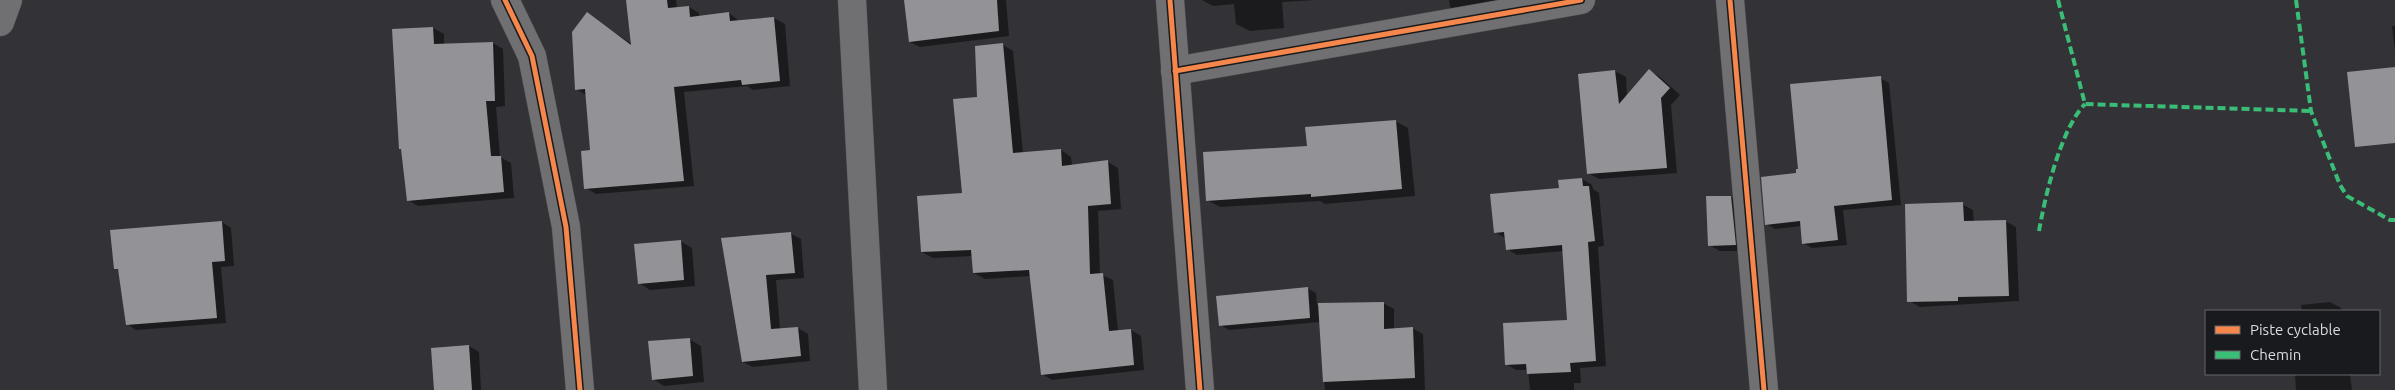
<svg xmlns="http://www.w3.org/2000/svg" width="2395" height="390" font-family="Ubuntu,sans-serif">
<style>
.shadow{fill:#0007}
.building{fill:#939397}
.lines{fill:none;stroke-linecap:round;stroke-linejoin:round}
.street-casing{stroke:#4f4f51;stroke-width:29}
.street{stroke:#707072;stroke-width:28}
.quiet{stroke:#3abd76;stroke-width:4;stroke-dasharray:8 4;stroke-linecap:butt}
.cycleway-casing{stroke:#191a1d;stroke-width:8}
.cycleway{stroke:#f5874c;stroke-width:5}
</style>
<rect width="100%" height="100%" fill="#333337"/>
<g class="shadow">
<path d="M627,0H676L677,9L689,7L699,13V17L729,13L739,21L774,18L785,24L790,86L753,90L747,86L684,92L694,186L596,194L586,188L591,152L586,95L576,89L587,14L633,45Z"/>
<path d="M905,0H1006L1009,36L920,47L910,42Z"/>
<path d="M1202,0H1316L1282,2L1284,28L1250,31L1236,24L1234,4L1213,6Z"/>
<path d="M1449,0H1495V7L1461,13L1450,7Z"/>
<path d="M2392,26H2395V50Z"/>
<path d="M433,28L444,34V45L493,43L503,49L505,106L496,107L500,157L511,163L514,198L418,206L408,200Z"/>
<path d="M1003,45L1013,51L1023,153L1061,150L1071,157L1072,166L1108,162L1118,168L1121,209L1098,211L1100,274L1113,280L1118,331L1131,330L1141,336L1144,370L1052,380L1042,374L1031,276L985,279L974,273L973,256L933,258L922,252L963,194L979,98Z"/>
<path d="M1615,71L1626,77L1627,96L1650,71L1660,77L1680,95L1671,105L1677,173L1599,179L1588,173Z"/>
<path d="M1880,78L1889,83L1901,205L1843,210L1847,245L1812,248L1803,243L1801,226L1775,229L1766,224L1797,174Z"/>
<path d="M1395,121L1408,128L1415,196L1325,204L1320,201L1220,207L1207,200L1308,147Z"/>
<path d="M1582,179L1592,185L1593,189L1599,193L1604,246L1598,247L1606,366L1580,368L1581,383H1574V390H1530L1528,370H1516L1506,364L1568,321L1564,251L1517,255L1507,249L1505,238L1495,232L1560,189Z"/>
<path d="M1731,197L1742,204L1746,251H1720L1709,245Z"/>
<path d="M1962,204L1973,210L1974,222L2005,221L2016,227L2019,301L1920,307L1909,301Z"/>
<path d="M222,222L231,228L234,266L221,267L226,323L136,330L127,324L119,271L115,268Z"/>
<path d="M791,234L801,239L804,278L776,280L780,329L798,328L808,334L810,361L753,367L743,362L722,239Z"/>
<path d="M680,241L692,248L695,286L650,290L639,283Z"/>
<path d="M1307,288L1316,293L1317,305L1383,303L1394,309V329L1412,328L1423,334L1425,390H1325L1320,322L1229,330L1220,325Z"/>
<path d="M2330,302L2341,308V311H2302L2301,305Z"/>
<path d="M689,339L701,346L704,382L664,386L653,379Z"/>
<path d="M469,346L479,352L481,390H435Z"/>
<path d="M2295,374H2350L2352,390H2296Z"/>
</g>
<g class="building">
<path d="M626,0H667L668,8L689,6L690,17L729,12L730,21L774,17L780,81L742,85L741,80L674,87L684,181L584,189L581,151L590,150L585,89L575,90L572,32L587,12L631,45Z"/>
<path d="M904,0H997L999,31L909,42Z"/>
<path d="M433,27L434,44L493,42L495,101H486L491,156H501L504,192L407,201L401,149H399L392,29Z"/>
<path d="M1003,43L1013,153L1061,149L1062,166L1108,160L1111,204L1088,206L1090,274L1103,273L1109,331L1131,329L1134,365L1041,375L1029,270L973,273L971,250L921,252L917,196L962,193L953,99L977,97L975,46Z"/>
<path d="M2395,67V143L2355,147L2347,72Z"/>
<path d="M1649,69L1670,88L1661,98L1667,168L1587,174L1578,74L1615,70L1619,104Z"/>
<path d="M1881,76L1892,200L1834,206L1838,240L1802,244L1800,221L1765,225L1761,177L1796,173V169H1798L1790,84Z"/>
<path d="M1396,120L1402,189L1311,197V194L1206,201L1203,152L1307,146L1305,127Z"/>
<path d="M1582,178L1583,186H1589L1595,241L1588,242L1596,361L1570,363L1571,372L1527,374L1526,364L1505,365L1503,323L1567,320L1562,245L1506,250L1504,232L1494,233L1490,194L1559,188L1558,180Z"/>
<path d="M1706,196H1731L1736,245L1708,246Z"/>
<path d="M1963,202L1964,221L2006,220L2009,296L1958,297V301L1907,302L1905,204Z"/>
<path d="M222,221L225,261L212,262L217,318L126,325L118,269H114L110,230Z"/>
<path d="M791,232L795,273L766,275L771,329L798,327L801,356L742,362L721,238Z"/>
<path d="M681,240L684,280L638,284L634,244Z"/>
<path d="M1308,287L1310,318L1219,326L1216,296Z"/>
<path d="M1384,302V329L1413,327L1415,378L1323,382L1318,303Z"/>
<path d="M690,338L693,376L652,380L648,341Z"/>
<path d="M469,345L472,390H434L431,348Z"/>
</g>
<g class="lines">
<g class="street-casing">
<g id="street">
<path d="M505,0L532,56L566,227L580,390"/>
<path d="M852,0L873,390"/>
<path d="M1170,0L1200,390"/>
<path d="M1730,0L1764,390"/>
<path d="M0,22L8,0"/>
<path d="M1175,71L1581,0"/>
</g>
</g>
<use href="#street" class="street"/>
<g class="quiet">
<path d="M2058,0L2085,104L2311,111"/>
<path d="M2296,0L2311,111L2340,185L2347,196L2390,220H2395"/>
<path d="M2039,231C2045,197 2060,130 2085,104"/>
</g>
<g class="cycleway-casing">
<g id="cycleway">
<path d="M505,0L532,56L566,227L580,390"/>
<path d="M1170,0L1200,390"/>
<path d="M1730,0L1764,390"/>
<path d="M1175,71L1581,0"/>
</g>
</g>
<use href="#cycleway" class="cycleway"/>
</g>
<rect x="2205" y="310" width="175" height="65" fill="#191a1d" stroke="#67676b"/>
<rect x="2215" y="326" width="25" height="8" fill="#f5874c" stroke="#67676b"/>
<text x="2250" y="335" font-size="15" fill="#dbdbe0">Piste cyclable</text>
<rect x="2215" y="351" width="25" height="8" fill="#3abd76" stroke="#67676b"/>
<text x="2250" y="360" font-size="15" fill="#dbdbe0">Chemin</text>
</svg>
